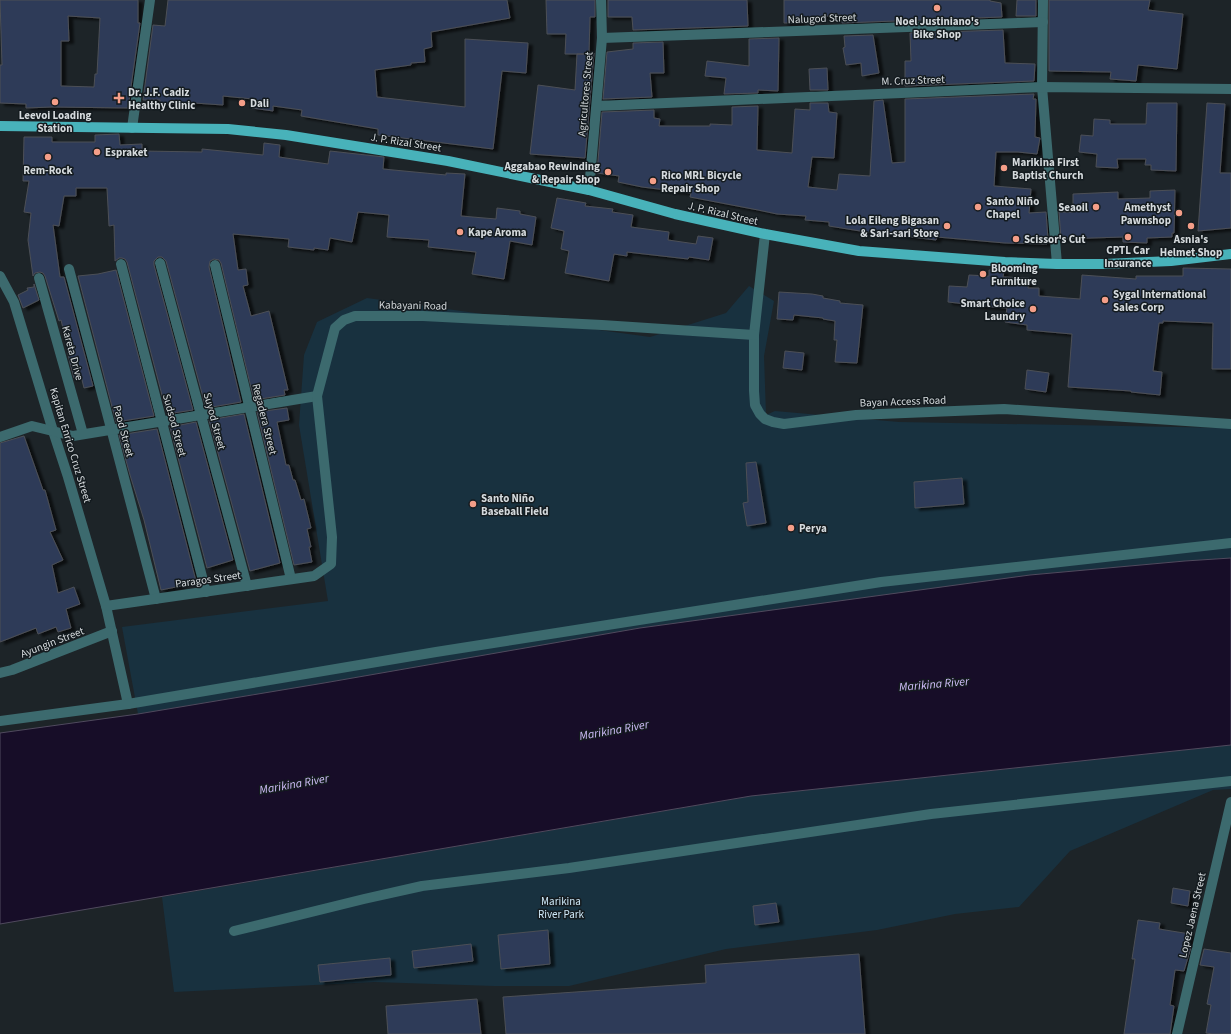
<svg xmlns="http://www.w3.org/2000/svg" width="1231" height="1034" font-family="'Source Sans 3',sans-serif">
<style>
.green{fill:#18313f}
.water{fill:#170d28;stroke:#504a5e}
.building{fill:#2e3b58;stroke:#4c4f56;fill-rule:evenodd;filter:url(#shadow)}
.lines{fill:none;stroke-linecap:round;stroke-linejoin:round}
.street{stroke:#3c6a6e;stroke-width:10}
.primary{stroke:#48b2ba;stroke-width:10}
.poi-dot{fill:#f49e88;stroke:#141b1f;stroke-width:1.5}
.labels{text-anchor:middle;stroke-width:3;stroke-linejoin:round;paint-order:stroke}
.street-label{font-size:11px;fill:#d5dadd;stroke:#141b1f}
.poi-label{font-size:11px;font-weight:bold;fill:#d5dadd;stroke:#141b1f;text-anchor:start}
.park-label{font-size:11px;fill:#cee7f6;stroke:#141b1f}
.water-label{font-size:12px;font-style:italic;fill:#d0befa;stroke:#141b1f}
</style>
<defs>
<filter id="shadow"><feDropShadow dx="4.5" dy="2.5" stdDeviation="1" flood-color="#0009"/></filter>
</defs>
<rect width="100%" height="100%" fill="#1d2428"/>
<g class="green">
<path d="M749,286L774,301L764,356L766,415L775,411L899,422L1231,428V558L1185,561L1030,575L640,628L324,683L138,714L122,627L328,601L299,425L304,355L317,322L367,298L650,337L726,313Z"/>
<path d="M1231,745V789L1213,790L1070,851L1019,907L955,914L877,930L726,949L569,986H494L375,982L174,992L162,897L751,796Z"/>
</g>
<path class="water" d="M1231,558V745L751,796L0,924V733L138,714L324,683L640,628L1030,575L1185,561Z"/>
<g class="building">
<path d="M0,0H138V23H140L128,108L52,107L26,108V104L0,103V65H2ZM68,16L100,18L97,74H95L94,87L61,86V41H69Z"/>
<path d="M168,0H507L510,18L431,32L432,47L424,49L425,62L411,63V65L375,70L377,97L465,107V39L528,43L526,73L502,71L493,149L378,135V129L301,116L302,110L273,106V111L252,108L253,99L223,96V105L194,103V104H160V100H143L153,25L165,26Z"/>
<path d="M546,0H595V17H590L589,53H594L585,158L530,154L538,85L575,90L577,54H584H565L566,34H547Z"/>
<path d="M608,0H747L748,26L633,30L632,17H608Z"/>
<path d="M784,0H990V1L1001,3L1002,17L842,23L841,15L800,18V23H784Z"/>
<path d="M1017,0H1036V16H1016Z"/>
<path d="M1049,0H1150L1148,10L1183,14L1177,69L1138,65L1136,81L1110,79L1111,72L1049,71Z"/>
<path d="M1003,30L1005,63L1035,64L1034,81L905,86V61H911L910,33Z"/>
<path d="M873,35L879,73L862,76L861,63L846,65L843,48L845,47L844,36Z"/>
<path d="M779,38L778,91L758,90V93L724,94L726,78L705,76L707,61L749,66V39Z"/>
<path d="M663,42L664,73H650L652,97L603,99L607,52L633,49V43Z"/>
<path d="M827,68L828,90H810L809,69Z"/>
<path d="M1034,94L1033,99H1036L1035,137L1040,138L1037,154L1018,152H996L994,186L1031,189L1029,213L1046,212L1048,239H1047V244L1005,243L937,237L936,240L879,233V234L829,226V222L805,220L806,216L777,214L758,210L690,197L691,193L642,187L618,182L619,176L597,173L602,112L654,110V118L660,119L659,126H710V124L732,125V107L758,106L757,150L792,153L795,109L810,110V103H828L829,112L837,113L834,158L812,157L808,187L837,190L839,174L870,176L874,101L883,100L892,163L905,162V99Z"/>
<path d="M1147,103H1177L1176,171L1151,170V165H1145L1146,159H1117L1118,168L1096,167L1097,154L1079,152L1081,135L1093,136L1094,119L1110,120V124H1146Z"/>
<path d="M1207,103L1225,104L1220,173H1231V228L1198,231Z"/>
<path d="M119,134L120,145L142,144V151L202,152V149L263,155L264,143L280,145L279,157L328,164L330,151L384,157L383,169L446,175V173L465,174L461,216L496,219L497,208L520,211V214L536,217L532,245L510,241L504,279L472,274L476,252L428,247L429,240L387,237L389,215L358,212L352,242L330,238L328,250L314,248V250L288,247L289,239L233,234L238,270L246,269L248,285L243,286L251,316L269,311L288,390H284L285,395L254,400L221,263L219,260L214,259L210,261L209,267L241,402L206,408L166,261L162,257H158L154,261V265L193,410L167,414L127,262L125,259L122,258H119L115,261L114,225L109,226L107,188H76V196H64L59,226L53,225L60,277H64L93,386L84,388L81,376L74,378L70,363L67,349H68L61,320L59,321L45,276L43,273L40,272L35,273L33,276L28,240L31,213L24,212L29,181H23L24,137H52V142H95V135Z"/>
<path d="M1175,190L1174,233H1172V237L1147,238V243L1123,242V237L1061,239L1059,212H1073V194L1118,192V199L1150,198V191Z"/>
<path d="M557,198L586,203L585,206L613,209L612,212L633,215L631,227L669,232L668,240L696,244L698,236L713,238L709,260L689,257L688,259L627,252V256L614,254L609,281L565,273L569,251L561,249L564,231L551,228Z"/>
<path d="M1183,268L1231,269V369H1212L1213,323L1163,321V323H1159L1153,371L1162,372L1160,395L1131,392V391L1068,387L1072,334L1027,330V325L1005,322L1007,308L966,305V304L948,302L949,286L967,287L969,275L989,276V270L1004,271L1003,277L1029,278L1028,288H1039V296L1080,299L1082,275L1136,279V276H1183Z"/>
<path d="M116,270L154,416L116,422L78,276L98,274Z"/>
<path d="M34,284L39,300L23,308L18,295L28,290L27,288L34,287Z"/>
<path d="M779,292L812,294L823,296V298L840,301V303L863,305L857,363L835,362L837,340H834L835,321L823,319V318L794,315L793,320L777,319Z"/>
<path d="M785,351L804,353L802,370L783,368Z"/>
<path d="M1027,370L1049,373L1046,392L1025,389Z"/>
<path d="M287,408L289,420L277,422L286,465H289L293,480H295L301,500L304,499L311,528L307,529L311,547H309L312,562L294,565L257,412Z"/>
<path d="M244,414L280,563L250,571L209,420Z"/>
<path d="M196,422L233,560L207,568L170,427Z"/>
<path d="M157,429L196,581L180,584L181,586L161,590L144,520L130,475L119,435Z"/>
<path d="M24,436L43,490H45L56,530L50,532L63,560L52,565L58,593L74,587L80,604L66,609L71,628L58,632L56,627L38,634L36,628L0,642V443Z"/>
<path d="M756,462L766,523L747,526L743,503L748,502L746,463Z"/>
<path d="M962,478L964,504L915,508L914,482Z"/>
<path d="M1173,888L1190,891L1188,906L1171,903Z"/>
<path d="M776,903L779,922L755,925L753,906Z"/>
<path d="M1138,920L1160,923L1159,929L1190,934L1188,947H1191L1184,971L1175,970L1170,1005L1174,1006L1170,1034H1124L1135,959H1132Z"/>
<path d="M548,930L550,964L501,969L498,935Z"/>
<path d="M471,944L473,961L414,968L412,951Z"/>
<path d="M1204,949L1231,953V1034H1213L1206,1033L1211,1005L1207,1004L1214,967L1200,965Z"/>
<path d="M859,954L865,1034H506L503,997L706,983L705,965Z"/>
<path d="M390,958L391,975L320,982L318,965Z"/>
<path d="M477,999L481,1034H388L386,1006Z"/>
</g>
<g class="lines">
<g class="street">
<path d="M1043,0L1042,87L1057,264"/>
<path d="M602,38L1043,22"/>
<path d="M597,106L1042,87L1231,89"/>
<path d="M132,128L150,0"/>
<path d="M589,190L602,38L601,0"/>
<path d="M765,234L754,335V391L755,405L760,414L765,419L773,422L784,424L856,415L1004,409L1231,424"/>
<path d="M160,263L247,586"/>
<path d="M121,264L206,592"/>
<path d="M215,265L291,579"/>
<path d="M69,269L156,599"/>
<path d="M0,276L14,302L53,431L68,477L106,606L128,704"/>
<path d="M39,278L83,434"/>
<path d="M0,437L32,426L73,436L317,396"/>
<path d="M106,606L314,576L331,564L332,537L317,396L335,328L344,320L355,316H423L602,325L754,335"/>
<path d="M0,673L12,670L112,631"/>
<path d="M0,721L128,704L436,652L881,582L1231,543"/>
<path d="M234,931L364,899L422,886L569,868L931,814L1231,781"/>
<path d="M1177,1034L1231,802"/>
</g>
<path class="primary" d="M0,126L228,129L286,135L448,161L589,190L675,214L765,234L859,251L1005,262L1057,264H1104L1171,261L1231,254"/>
</g>
<g class="poi-dot">
<circle cx="937" cy="8" r="4"/>
<path d="M117 92h4v4h4v4h-4v4h-4v-4h-4v-4h4z"/>
<circle cx="55" cy="102" r="4"/>
<circle cx="242" cy="103" r="4"/>
<circle cx="97" cy="152" r="4"/>
<circle cx="48" cy="157" r="4"/>
<circle cx="1004" cy="168" r="4"/>
<circle cx="608" cy="172" r="4"/>
<circle cx="653" cy="181" r="4"/>
<circle cx="978" cy="207" r="4"/>
<circle cx="1096" cy="207" r="4"/>
<circle cx="1179" cy="213" r="4"/>
<circle cx="947" cy="226" r="4"/>
<circle cx="1191" cy="226" r="4"/>
<circle cx="460" cy="232" r="4"/>
<circle cx="1128" cy="237" r="4"/>
<circle cx="1016" cy="239" r="4"/>
<circle cx="983" cy="274" r="4"/>
<circle cx="1105" cy="300" r="4"/>
<circle cx="1033" cy="309" r="4"/>
<circle cx="473" cy="504" r="4"/>
<circle cx="791" cy="528" r="4"/>
</g>
<g class="labels">
<g class="street-label">
<text transform="translate(822 18) rotate(-2)" y="4">Nalugod Street</text>
<text transform="translate(913 80) rotate(-2)" y="4">M. Cruz Street</text>
<text transform="translate(585 94) rotate(-85)" y="4">Agricultores Street</text>
<text transform="translate(406 142) rotate(9)" y="4">J. P. Rizal Street</text>
<text transform="translate(723 213) rotate(13)" y="4">J. P. Rizal Street</text>
<text transform="translate(413 305) rotate(1)" y="4">Kabayani Road</text>
<text transform="translate(73 353) rotate(75)" y="4">Kareta Drive</text>
<text transform="translate(903 401) rotate(-2)" y="4">Bayan Access Road</text>
<text transform="translate(265 419) rotate(76)" y="4">Regadera Street</text>
<text transform="translate(215 421) rotate(75)" y="4">Suyod Street</text>
<text transform="translate(175 425) rotate(75)" y="4">Sudsod Street</text>
<text transform="translate(124 431) rotate(75)" y="4">Paod Street</text>
<text transform="translate(71 445) rotate(73)" y="4">Kapitan Enrico Cruz Street</text>
<text transform="translate(208 579) rotate(-8)" y="4">Paragos Street</text>
<text transform="translate(52 642) rotate(-21)" y="4">Ayungin Street</text>
<text transform="translate(1192 915) rotate(-77)" y="4">Lopez Jaena Street</text>
</g>
<g class="poi-label">
<text x="937" y="25" text-anchor="middle">Noel Justiniano's<tspan x="937" dy="13">Bike Shop</tspan></text>
<text x="128" y="96">Dr. J.F. Cadiz<tspan x="128" dy="13">Healthy Clinic</tspan></text>
<text x="250" y="107">Dali</text>
<text x="55" y="119" text-anchor="middle">Leevoi Loading<tspan x="55" dy="13">Station</tspan></text>
<text x="105" y="156">Espraket</text>
<text x="1012" y="166">Marikina First<tspan x="1012" dy="13">Baptist Church</tspan></text>
<text x="600" y="170" text-anchor="end">Aggabao Rewinding<tspan x="600" dy="13">&amp; Repair Shop</tspan></text>
<text x="48" y="174" text-anchor="middle">Rem-Rock</text>
<text x="661" y="179">Rico MRL Bicycle<tspan x="661" dy="13">Repair Shop</tspan></text>
<text x="986" y="205">Santo Niño<tspan x="986" dy="13">Chapel</tspan></text>
<text x="1088" y="211" text-anchor="end">Seaoil</text>
<text x="1171" y="211" text-anchor="end">Amethyst<tspan x="1171" dy="13">Pawnshop</tspan></text>
<text x="939" y="224" text-anchor="end">Lola Eileng Bigasan<tspan x="939" dy="13">&amp; Sari-sari Store</tspan></text>
<text x="468" y="236">Kape Aroma</text>
<text x="1024" y="243">Scissor's Cut</text>
<text x="1191" y="243" text-anchor="middle">Asnia's<tspan x="1191" dy="13">Helmet Shop</tspan></text>
<text x="1128" y="254" text-anchor="middle">CPTL Car<tspan x="1128" dy="13">Insurance</tspan></text>
<text x="991" y="272">Blooming<tspan x="991" dy="13">Furniture</tspan></text>
<text x="1113" y="298">Sygal International<tspan x="1113" dy="13">Sales Corp</tspan></text>
<text x="1025" y="307" text-anchor="end">Smart Choice<tspan x="1025" dy="13">Laundry</tspan></text>
<text x="481" y="502">Santo Niño<tspan x="481" dy="13">Baseball Field</tspan></text>
<text x="799" y="532">Perya</text>
</g>
<g class="park-label">
<text x="561" y="905">Marikina<tspan x="561" dy="13">River Park</tspan></text>
</g>
<g class="water-label">
<text transform="translate(934 684) rotate(-5)" y="4">Marikina River</text>
<text transform="translate(614 730) rotate(-10)" y="4">Marikina River</text>
<text transform="translate(294 784) rotate(-10)" y="4">Marikina River</text>
</g>
</g>
</svg>
